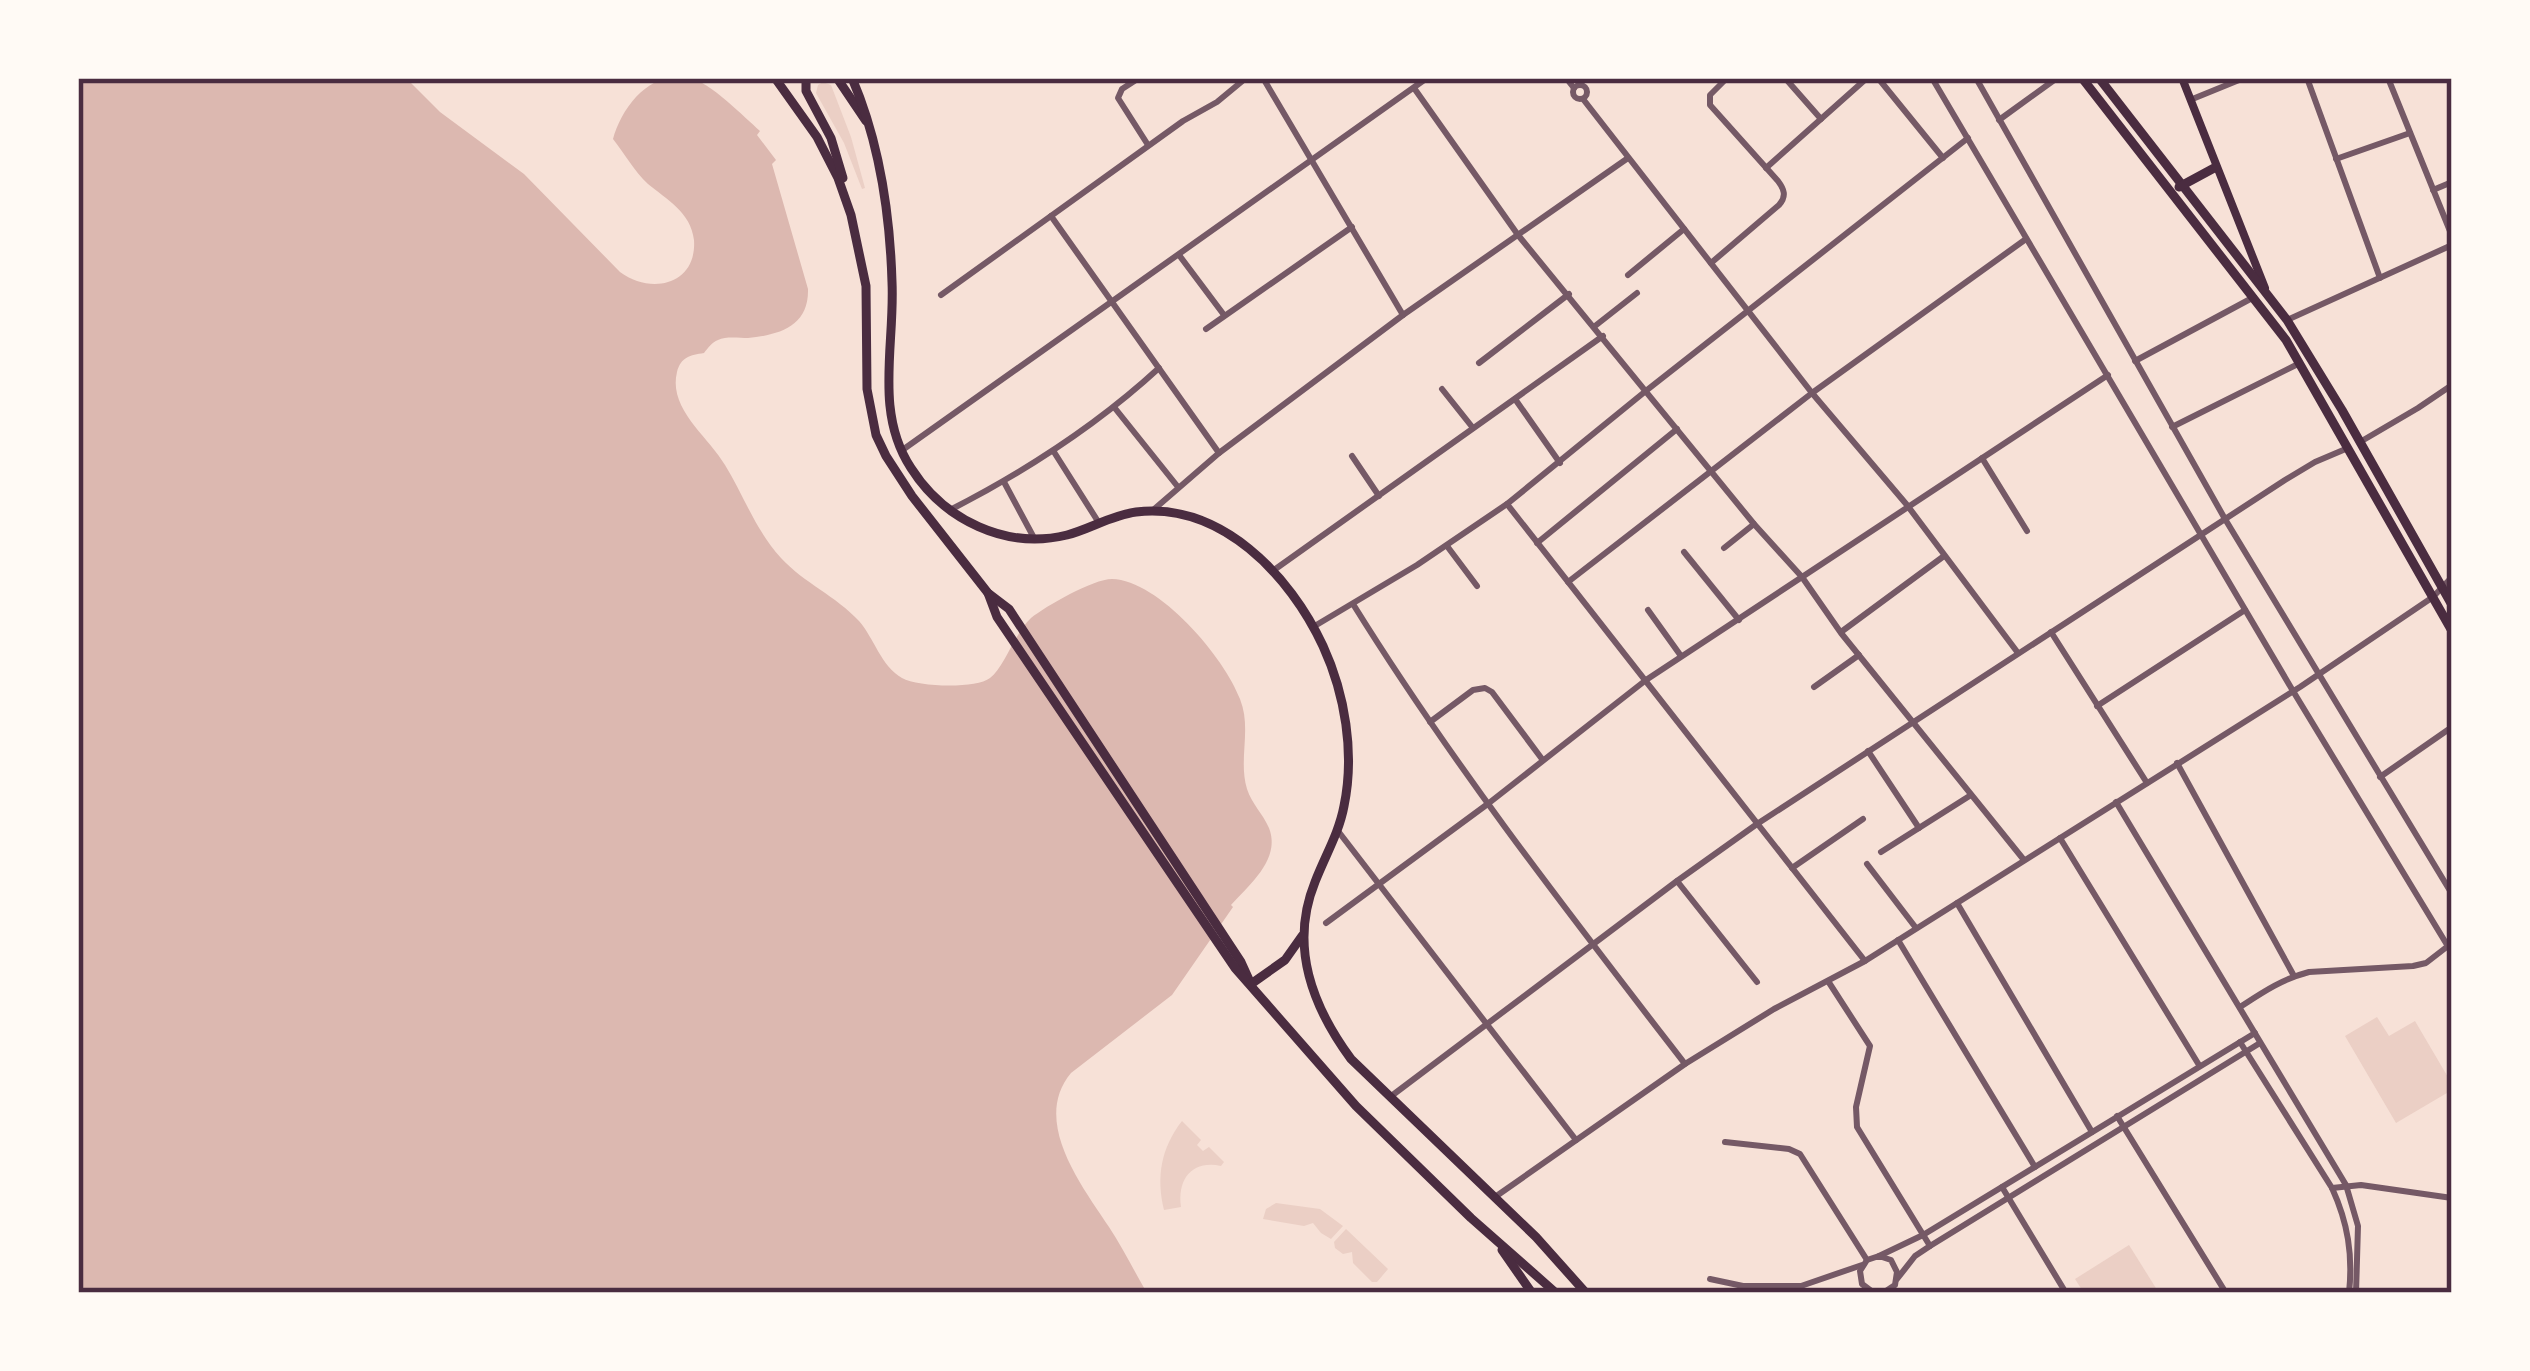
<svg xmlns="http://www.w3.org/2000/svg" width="2530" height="1371" font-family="Figtree,sans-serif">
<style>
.green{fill:#ebcfc5}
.water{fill:#dcb8b0}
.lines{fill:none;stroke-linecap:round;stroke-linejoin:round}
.minor{stroke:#755966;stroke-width:6}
.tertiary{stroke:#755966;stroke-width:6}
.secondary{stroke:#4a2c40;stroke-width:8}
.primary{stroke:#4a2c40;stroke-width:9}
.trunk{stroke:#4a2c40;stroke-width:9}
.neatline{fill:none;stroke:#4a2c40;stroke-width:4.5}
</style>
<rect width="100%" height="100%" fill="#f7e1d7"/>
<g class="green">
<path d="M823,82L831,85L851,137L865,188L862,189L844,143L816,93L818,85Z"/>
<path d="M2377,1017L2389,1036L2415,1021L2452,1084V1090L2396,1123L2345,1036Z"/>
<path d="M1182,1121L1201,1140L1197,1145L1203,1151L1209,1147L1224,1162L1221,1166C1193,1160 1177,1178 1181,1207L1164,1210C1156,1177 1161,1148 1182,1121Z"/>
<path d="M1276,1203L1320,1209L1343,1226L1331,1239L1321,1233L1313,1223L1304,1226L1263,1219L1266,1209Z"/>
<path d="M1346,1229L1388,1269L1377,1282H1372L1353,1263L1352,1252L1343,1254L1335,1248L1334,1242Z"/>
<path d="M2129,1245L2159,1293H2084L2075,1279Z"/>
</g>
<path class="water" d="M78,78H406L440,112L524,174L620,272C651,295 697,285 694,240C691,212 666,199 648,184C635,172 624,153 613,139C622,106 651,69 690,78C710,82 744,117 760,131L757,135L776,160L772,164L808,289C809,326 780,335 748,338C739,338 726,336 718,340C712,342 708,348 704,353C690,355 681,357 677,372C668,409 708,436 725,465C744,496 756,531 781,558C804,583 836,596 859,621C874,638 881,666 902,678C918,687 976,689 990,678C1004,668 1014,634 1031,618C1046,606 1093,579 1112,579C1159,580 1225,658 1240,699C1252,729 1238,759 1247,789C1252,804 1263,814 1269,828C1281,859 1250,884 1231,905L1233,907L1172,995L1071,1073C1031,1121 1082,1186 1109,1227C1123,1248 1134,1271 1147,1293H78Z"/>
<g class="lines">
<g class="minor">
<path d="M1139,78L1122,89L1118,98L1148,145"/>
<path d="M1566,78L1574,88"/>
<path d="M1785,78L1821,119"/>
<path d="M1878,78L1943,158"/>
<path d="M2307,78L2380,278"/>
<path d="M2388,78L2452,236"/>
<circle cx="1580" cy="92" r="7"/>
<path d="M1414,88L1518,235L1754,524L1802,577L1841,633L2024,860"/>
<path d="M1583,99L1812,393L1907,505L2018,653"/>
<path d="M2190,100L2244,78"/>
<path d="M2336,159L2410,133"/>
<path d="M1766,168L1867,78"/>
<path d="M2433,190L2452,182"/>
<path d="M1051,216L1219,453"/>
<path d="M1179,255L1224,315"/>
<path d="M1711,263L1779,205C1787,196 1784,189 1778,181L1710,105V95L1727,78"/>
<path d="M1628,275L1684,229"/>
<path d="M941,295L1183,121L1217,102L1246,78"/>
<path d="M1403,315L1628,158"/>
<path d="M2287,320L2452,245"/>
<path d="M1595,326L1637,293"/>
<path d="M1206,329L1352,227"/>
<path d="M2135,361L2254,297"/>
<path d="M1479,363L1569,294"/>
<path d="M1442,389L1473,428"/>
<path d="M1515,399L1560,463"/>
<path d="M1114,407L1178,487"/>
<path d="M2172,427L2298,364"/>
<path d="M2360,442L2418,408L2452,385"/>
<path d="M901,451L1427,78"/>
<path d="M1054,452L1099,523"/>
<path d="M1352,456L1379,496"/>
<path d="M1982,458L2027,531"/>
<path d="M1004,482L1033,536"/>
<path d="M1507,504L1865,961"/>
<path d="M950,510C1026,471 1096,426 1159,368"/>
<path d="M1537,543L1677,429"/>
<path d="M1447,546L1477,586"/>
<path d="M1724,548L1754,524"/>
<path d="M1684,552L1739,620"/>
<path d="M1274,570L1603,336"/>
<path d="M1568,582L1812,393L2026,239"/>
<path d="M1353,604C1453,765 1570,915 1685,1064"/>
<path d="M1648,610L1681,656"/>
<path d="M1313,627L1417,565L1507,504L1647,390L1968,138"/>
<path d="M1841,632L1944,556"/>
<path d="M2051,632L2147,783"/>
<path d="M1814,687L1859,655"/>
<path d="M2097,706L2245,610"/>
<path d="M1430,722L1473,690L1485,688L1492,692L1542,759"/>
<path d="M1868,751L1919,828"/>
<path d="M2177,763L2294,976"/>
<path d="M2380,777L2452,727"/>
<path d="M2116,802L2346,1185L2358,1226L2356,1293"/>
<path d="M1338,831L1576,1140"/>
<path d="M2060,838L2199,1065"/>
<path d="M1881,852L1971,795"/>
<path d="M1867,864L1916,928"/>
<path d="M1792,868L1863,819"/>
<path d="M1677,881L1757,982"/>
<path d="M1957,903L2092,1132"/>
<path d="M1326,923L1489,803L1646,680L2108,375"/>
<path d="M1898,940L2035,1167"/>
<path d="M1828,981L1870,1046L1856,1107L1857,1127L1930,1246"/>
<path d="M2240,1007C2263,992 2282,979 2309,972L2413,966L2426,963L2448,946"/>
<path d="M2240,1042L2332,1188C2348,1223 2353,1255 2349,1293"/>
<path d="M2117,1116L2226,1293"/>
<path d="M1725,1142L1789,1149L1800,1154L1867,1260"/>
<path d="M2002,1187L2066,1293"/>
<path d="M2332,1188L2361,1185L2452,1198"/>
<path d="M1879,1256L1923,1235L2255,1033"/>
<path d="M1710,1279L1743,1286H1801L1862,1265"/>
<path d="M1897,1279L1915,1256L1930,1246L2260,1043"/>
<path d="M1874,1293L1862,1284L1860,1271L1867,1260L1879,1256L1891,1260L1897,1272L1895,1285L1883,1293"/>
</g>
<g class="tertiary">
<path d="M1932,78L2293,691L2452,953"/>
<path d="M1976,78L2225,519L2452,894"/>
<path d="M1999,120L2057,78"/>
<path d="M1152,511L1219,453L1403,315L1263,78"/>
<path d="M1390,1097L1677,881L1757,824L2285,480L2315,462L2348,448"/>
<path d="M1495,1197L1685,1064L1774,1009L1865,961L2300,687L2433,597L2452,577"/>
</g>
<path class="secondary" d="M2182,78L2265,288"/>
<g class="primary">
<path d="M2082,78L2286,340L2452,631"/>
<path d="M2099,78L2287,320L2342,410L2452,605"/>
<path d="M2179,187L2216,167"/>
</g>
<g class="trunk">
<path d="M775,78L817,137L838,178L851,215L866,286L867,389L876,435L886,456L912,496L988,593L1009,609L1241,962L1251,984"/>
<path d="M806,78V91L831,138L843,178"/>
<path d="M837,78L866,121"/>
<path d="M852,78C879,141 890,214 892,282C895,345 874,412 911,468C944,520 1006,550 1067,535C1090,529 1112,515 1136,512C1221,502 1290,575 1323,646C1345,694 1355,753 1344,806C1339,833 1325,856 1315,882C1289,946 1312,1006 1351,1059L1536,1237L1586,1293"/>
<path d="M988,593L997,617L1235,968L1356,1106L1471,1218L1556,1293"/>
<path d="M1251,984L1285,960L1302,936"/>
<path d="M1502,1250L1532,1293"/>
</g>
</g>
<rect width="2530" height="1371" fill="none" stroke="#fffaf5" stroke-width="162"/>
<rect x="81" y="81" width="2368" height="1209" class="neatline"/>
</svg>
